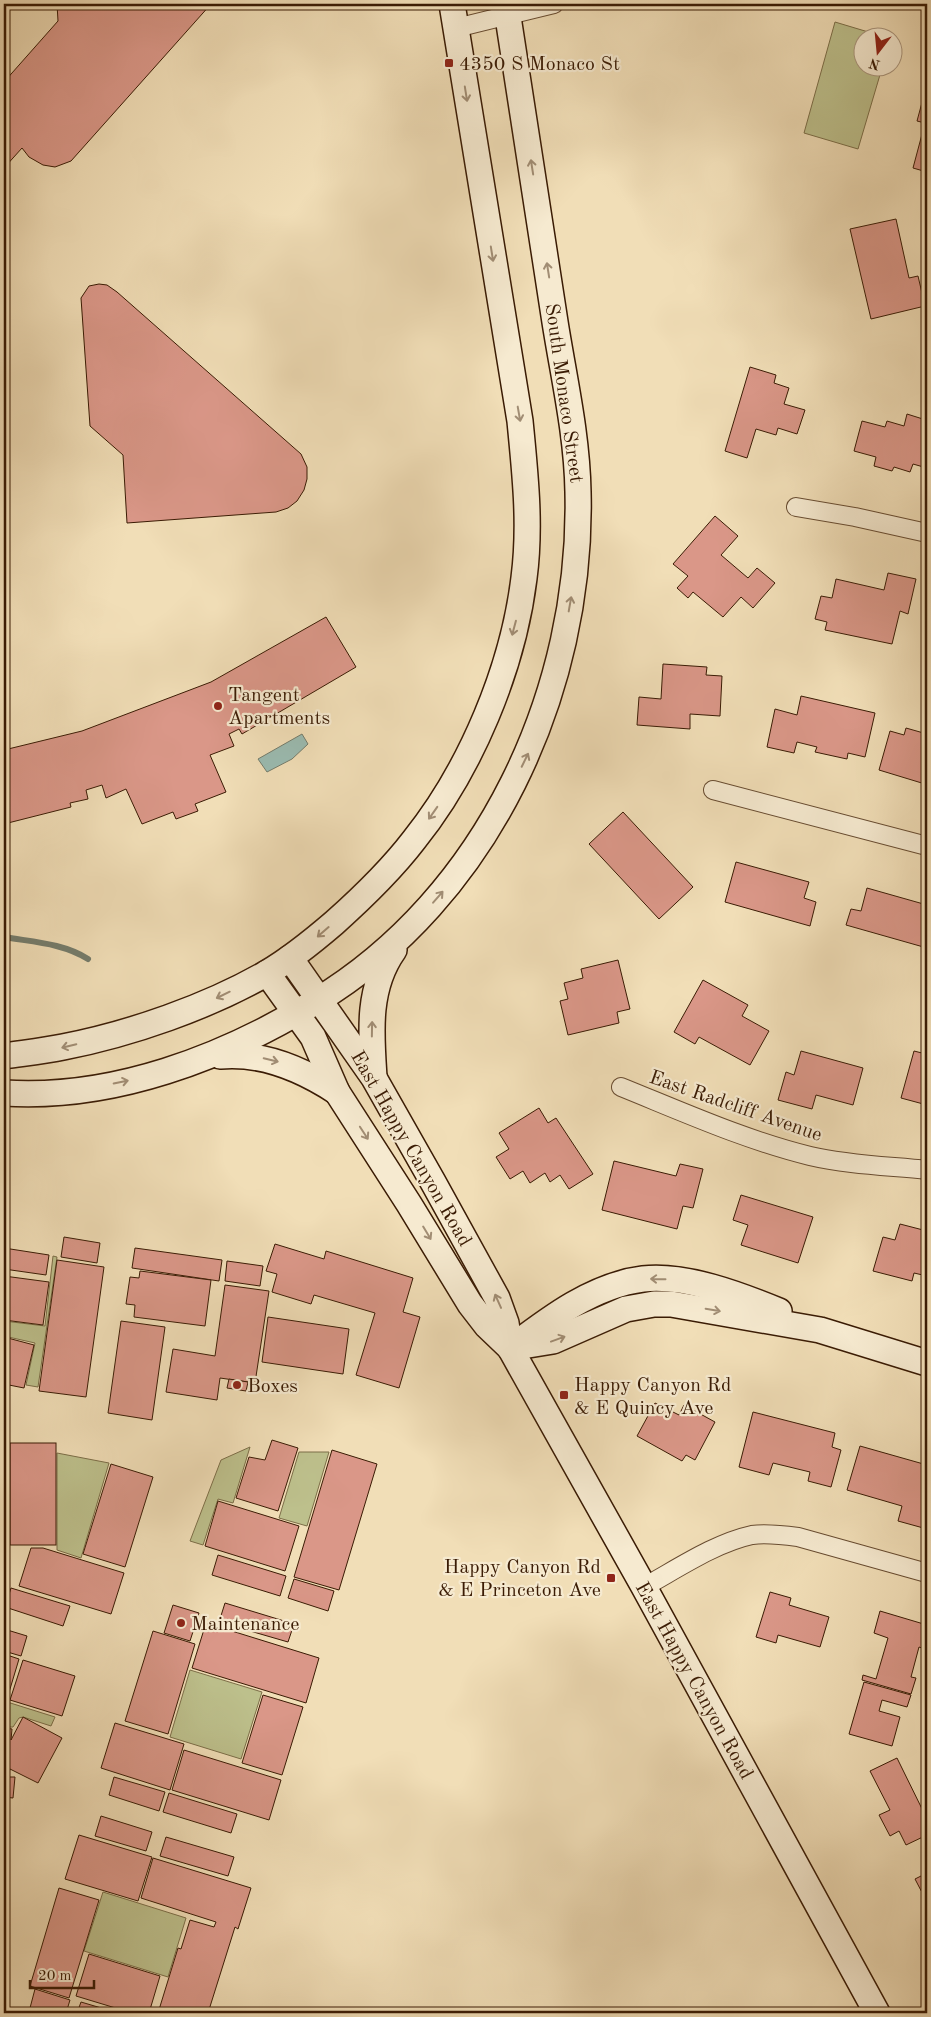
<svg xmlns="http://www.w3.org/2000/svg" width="931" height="2017" font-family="'Old Standard TT',serif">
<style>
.green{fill:#bdc08c;stroke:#7c6e48}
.water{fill:#9bbcb2;stroke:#747c6c}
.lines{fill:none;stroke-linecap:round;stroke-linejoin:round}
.stream{stroke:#747c6c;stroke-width:6}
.building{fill:#da9788;stroke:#3a1b04}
.street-casing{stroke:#684c31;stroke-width:20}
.secondary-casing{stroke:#3a1b04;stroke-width:28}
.street{stroke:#f6ead0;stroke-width:18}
.secondary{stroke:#f6ead0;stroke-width:25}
.oneway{stroke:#a18d74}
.poi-dot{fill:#8f2418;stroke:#f6ead0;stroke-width:2}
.labels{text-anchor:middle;stroke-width:4.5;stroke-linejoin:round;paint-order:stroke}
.poi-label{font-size:20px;fill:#3a1b04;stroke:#f6ead0;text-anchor:start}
.street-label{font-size:20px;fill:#3a1b04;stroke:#f6ead0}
</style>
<rect width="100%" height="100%" fill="#f1deb7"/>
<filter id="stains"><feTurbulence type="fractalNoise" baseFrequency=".004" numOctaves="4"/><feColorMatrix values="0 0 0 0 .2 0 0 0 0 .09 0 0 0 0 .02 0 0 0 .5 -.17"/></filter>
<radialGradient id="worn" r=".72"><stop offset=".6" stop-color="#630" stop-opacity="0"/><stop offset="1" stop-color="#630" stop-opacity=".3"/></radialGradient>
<g class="green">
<path d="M835,22L885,37L864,38V68H882L858,149L804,133Z"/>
<path d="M53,1256L57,1257L38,1387L26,1385L35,1343L4,1336V1321L45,1326Z"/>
<path d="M250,1447L233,1503L218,1499L203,1545L190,1541L221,1460Z"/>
<path d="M299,1452H329L307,1526L279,1518Z"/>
<path d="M57,1453L109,1463L81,1558L57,1550Z"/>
<path d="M190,1670L262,1692L241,1759L170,1737Z"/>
<path d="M4,1701L55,1717L51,1726L23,1717L19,1718L13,1727H4Z"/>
<path d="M103,1892L186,1918L168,1977L84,1951Z"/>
</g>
<path class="water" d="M302,734L308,744L292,759L267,772L258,759Z"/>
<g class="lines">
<path class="stream" d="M4,937C32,942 63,943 88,959"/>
</g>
<g class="building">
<path d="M57,4H211L71,161L55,167L43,165L29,157L22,148L4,168V82L58,21Z"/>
<path d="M927,84V172L913,168L925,123L917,121Z"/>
<path d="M896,219L909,278L918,276L925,306L871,319L850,229Z"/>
<path d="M99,284L107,285L117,292L301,454L307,467V479L304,490L297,501L288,508L276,512L127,523L123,455L90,426L81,298L89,286Z"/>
<path d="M750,367L776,375L774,383L789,388L784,404L805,410L797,434L778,428L776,435L756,429L747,458L725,451Z"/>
<path d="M907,414L926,420L923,431L927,432V468L913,464L910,472L894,467L892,471L874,466L876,457L854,451L862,421L885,427L887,421L904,426Z"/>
<path d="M715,516L738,536L721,555L748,578L757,568L775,583L753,608L741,597L723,617L693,592L688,598L677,588L688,576L673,564Z"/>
<path d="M888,573L916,579L908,614L900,611L892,644L825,630L827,622L815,619L821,596L832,598L836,579L884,590Z"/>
<path d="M326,617L356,667L242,734L239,729L229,734L234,746L210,755L226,792L195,804L198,811L176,819L173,812L142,824L126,789L106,798L102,785L86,790L88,799L70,803L71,807L4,824V750L82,731L211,682Z"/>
<path d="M663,664L707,667L706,675L722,676L720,716L690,714V729L637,725L639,697L661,699Z"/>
<path d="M801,696L875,713L865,757L848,753L847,759L815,752L817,747L797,742L794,753L767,747L775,709L797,715Z"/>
<path d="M906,728L927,734V793L923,792L925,784L879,770L890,731L904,735Z"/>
<path d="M623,812L693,887L659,919L589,844Z"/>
<path d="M736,862L809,882L804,898L816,902L810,926L725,902Z"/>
<path d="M867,888L927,905V948L846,925L851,909L861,911Z"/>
<path d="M618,960L630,1009L617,1012L619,1023L568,1035L560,1001L568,999L564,983L583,978L581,969Z"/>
<path d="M703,980L748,1005L742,1016L769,1031L750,1065L699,1037L695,1044L674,1032Z"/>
<path d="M927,1049V1105L901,1098L914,1051L926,1054Z"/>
<path d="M801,1051L863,1068L853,1105L816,1095L812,1109L778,1100L786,1072L794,1075Z"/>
<path d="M539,1108L548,1123L556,1118L593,1174L569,1189L560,1175L550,1182L545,1173L530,1183L523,1171L510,1179L496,1157L509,1149L499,1133Z"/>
<path d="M614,1161L676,1176L680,1164L703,1169L693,1208L683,1206L677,1229L602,1210Z"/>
<path d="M741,1195L813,1217L798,1263L741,1245L748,1225L733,1220Z"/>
<path d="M900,1224L927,1231L923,1247L927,1249V1276L914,1273L912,1281L873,1271L883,1237L895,1240Z"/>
<path d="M64,1237L100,1243L97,1263L61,1257Z"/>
<path d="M275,1244L324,1259L326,1251L413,1278L403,1312L420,1317L399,1388L356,1375L375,1313L314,1295L311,1304L272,1292L277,1274L266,1271Z"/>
<path d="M4,1248L49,1255L46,1275L4,1269Z"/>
<path d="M135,1248L222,1260L219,1281L132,1268Z"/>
<path d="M57,1260L104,1267L86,1397L39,1391Z"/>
<path d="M227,1261L263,1266L260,1286L225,1281Z"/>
<path d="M140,1271L211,1280L205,1326L134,1317L135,1305L126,1304L130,1277L139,1278Z"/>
<path d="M4,1276L49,1282L43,1325L4,1320Z"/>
<path d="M225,1285L269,1291L255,1383L220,1378L217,1400L166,1392L173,1349L215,1356Z"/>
<path d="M268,1317L349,1329L343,1374L262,1362Z"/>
<path d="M121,1321L165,1327L152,1420L108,1413Z"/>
<path d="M4,1337L34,1345L24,1388L4,1384Z"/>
<path d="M229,1379L248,1382L246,1391L227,1388Z"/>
<path d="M655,1403L679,1415L684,1405L715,1422L695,1460L686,1455L682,1461L637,1436Z"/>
<path d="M753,1412L835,1433L832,1447L841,1450L831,1487L808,1481L810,1472L773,1463L769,1475L739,1467Z"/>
<path d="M272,1440L298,1448L278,1511L236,1498L249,1457L265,1460Z"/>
<rect x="10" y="1443" width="46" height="102"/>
<path d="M860,1446L927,1465V1529L898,1521L902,1506L847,1490Z"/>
<path d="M332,1450L377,1464L339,1590L294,1577Z"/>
<path d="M111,1464L153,1477L125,1567L83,1554Z"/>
<path d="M218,1501L299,1526L285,1571L205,1546Z"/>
<path d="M31,1548H43L124,1573L111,1614L19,1586Z"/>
<path d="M218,1555L286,1576L280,1596L212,1575Z"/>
<path d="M294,1579L334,1591L328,1611L288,1598Z"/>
<path d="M11,1588L70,1606L63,1626L5,1607Z"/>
<path d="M770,1592L791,1598L789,1605L829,1617L820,1647L778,1635L776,1643L756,1637Z"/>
<path d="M225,1603L294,1624L288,1642L219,1622Z"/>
<path d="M173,1605L199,1613L190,1641L164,1633Z"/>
<path d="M880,1611L927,1625V1650L919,1647L911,1677L916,1678L911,1694L862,1680L863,1675L876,1679L888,1638L874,1633Z"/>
<path d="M206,1623L319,1658L306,1703L192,1668Z"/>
<path d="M4,1629L27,1636L21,1656L4,1651Z"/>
<path d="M153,1631L195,1644L168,1734L125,1721Z"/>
<path d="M4,1654L19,1659L7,1699L4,1698Z"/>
<path d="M23,1660L75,1676L62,1716L10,1700Z"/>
<path d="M864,1682L911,1695L907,1707L882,1700L879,1711L900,1717L892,1746L849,1734Z"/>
<path d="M263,1695L303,1707L282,1775L242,1763Z"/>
<path d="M23,1717L62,1738L38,1783L10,1769L9,1773H4V1728L12,1729L11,1740Z"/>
<path d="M115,1723L184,1744L170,1790L101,1768Z"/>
<path d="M184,1750L281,1780L269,1820L172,1790Z"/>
<path d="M897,1758L927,1819V1835L906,1845L899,1831L890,1836L879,1815L890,1810L870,1771Z"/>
<path d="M4,1777H15L13,1798L4,1797Z"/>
<path d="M114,1777L165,1792L159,1811L109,1795Z"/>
<path d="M169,1793L237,1814L231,1833L163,1812Z"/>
<path d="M101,1816L152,1832L146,1851L95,1836Z"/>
<path d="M79,1835L152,1857L138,1901L65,1879Z"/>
<path d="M166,1837L234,1857L228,1876L160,1856Z"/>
<path d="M153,1858L251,1888L238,1929L235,1927L208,2013H158L178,1948L181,1949L190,1920L214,1927L216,1922L141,1898Z"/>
<path d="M927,1873V1902L915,1879Z"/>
<path d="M59,1888L99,1900L69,1998L30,1986Z"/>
<path d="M89,1954L160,1976L149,2013H132L76,1996Z"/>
<path d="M35,1989L70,2000L66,2013H47L30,2008Z"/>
<path d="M81,2002L118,2013H77Z"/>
</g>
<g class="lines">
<g class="street-casing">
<g id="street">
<path d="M456,28L554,4"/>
<path d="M796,507L855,517L927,533"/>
<path d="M713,790L927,846"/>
<path d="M621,1087C683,1112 745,1140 810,1156C848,1165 889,1166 927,1170"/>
<path d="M644,1587C677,1569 715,1543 752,1535C766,1533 783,1535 798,1537L927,1573"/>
</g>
</g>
<g class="secondary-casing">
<g id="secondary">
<path d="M290,958L374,1078L433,1182L497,1298L506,1323L510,1348"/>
<path d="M267,973L313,1037L337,1092L409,1204L470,1304L487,1326L510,1348L644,1587L877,2013"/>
<path d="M4,1056C24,1053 44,1051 63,1047C130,1034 208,1007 267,973C291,959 313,941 334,923C362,898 391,870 414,840C471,769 513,668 524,578C531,525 525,473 520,421L452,4"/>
<path d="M220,1056C263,1052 302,1069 337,1092"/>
<path d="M374,1077C371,1033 367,988 394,950"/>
<path d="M4,1093C113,1100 223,1058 315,1002C488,898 583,691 578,492C577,434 564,379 555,322C539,216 522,110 506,4"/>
<path d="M512,1347C550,1318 594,1285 643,1279C685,1274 740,1295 779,1311"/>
<path d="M510,1348L553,1341L626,1309L654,1304H671L820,1330L927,1363"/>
</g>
</g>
<use href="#street" class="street"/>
<use href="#secondary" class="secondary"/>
</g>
<defs><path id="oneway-shaft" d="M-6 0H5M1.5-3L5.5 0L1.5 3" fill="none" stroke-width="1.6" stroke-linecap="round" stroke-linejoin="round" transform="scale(1.25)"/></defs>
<g class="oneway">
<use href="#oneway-shaft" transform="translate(466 94) rotate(81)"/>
<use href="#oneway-shaft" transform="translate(532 167) rotate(-99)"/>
<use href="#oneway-shaft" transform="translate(492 254) rotate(81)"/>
<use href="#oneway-shaft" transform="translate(548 270) rotate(-99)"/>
<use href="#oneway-shaft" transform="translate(519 414) rotate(80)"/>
<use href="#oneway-shaft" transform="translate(570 604) rotate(-80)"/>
<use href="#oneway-shaft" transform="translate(514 628) rotate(105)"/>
<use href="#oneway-shaft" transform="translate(525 760) rotate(-64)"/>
<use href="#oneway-shaft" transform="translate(433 813) rotate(125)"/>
<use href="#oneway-shaft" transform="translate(438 897) rotate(-49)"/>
<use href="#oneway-shaft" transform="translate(323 932) rotate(139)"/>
<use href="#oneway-shaft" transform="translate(223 995) rotate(154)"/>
<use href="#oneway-shaft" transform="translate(372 1029) rotate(-89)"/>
<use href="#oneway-shaft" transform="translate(69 1046) rotate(167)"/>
<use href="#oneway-shaft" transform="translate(271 1060) rotate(13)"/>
<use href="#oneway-shaft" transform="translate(121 1082) rotate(-12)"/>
<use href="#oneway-shaft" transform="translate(364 1133) rotate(57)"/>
<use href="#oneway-shaft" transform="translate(427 1233) rotate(59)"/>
<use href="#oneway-shaft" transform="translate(658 1279) rotate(-179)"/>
<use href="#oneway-shaft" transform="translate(498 1301) rotate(-114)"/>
<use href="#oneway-shaft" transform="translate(713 1310) rotate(10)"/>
<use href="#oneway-shaft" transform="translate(558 1339) rotate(-20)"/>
</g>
<g class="poi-dot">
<rect x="444" y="58" width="10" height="10" rx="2.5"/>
<circle cx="218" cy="706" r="5"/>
<circle cx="237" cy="1385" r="5"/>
<rect x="559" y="1390" width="10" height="10" rx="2.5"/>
<rect x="606" y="1573" width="10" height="10" rx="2.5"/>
<circle cx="181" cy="1623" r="5"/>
</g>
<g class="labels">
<g class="poi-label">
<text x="459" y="70">4350 S Monaco St</text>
<text x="228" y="701">Tangent<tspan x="228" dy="23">Apartments</tspan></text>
<text x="574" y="1391">Happy Canyon Rd<tspan x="574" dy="23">&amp; E Quincy Ave</tspan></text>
<text x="247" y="1392">Boxes</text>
<text x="601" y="1573" text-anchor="end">Happy Canyon Rd<tspan x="601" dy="23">&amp; E Princeton Ave</tspan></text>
<text x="191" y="1630">Maintenance</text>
</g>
<g class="street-label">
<text transform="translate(565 393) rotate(82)" y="7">South Monaco Street</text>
<text transform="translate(736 1105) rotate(19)" y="7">East Radcliff Avenue</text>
<text transform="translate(412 1148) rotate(60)" y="7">East Happy Canyon Road</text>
<text transform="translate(695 1680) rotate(61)" y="7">East Happy Canyon Road</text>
</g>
</g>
<rect width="931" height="2017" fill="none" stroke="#f1deb7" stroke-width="20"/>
<rect x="5" y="5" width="921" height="2007" fill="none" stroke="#3a1b04" stroke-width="2.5"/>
<rect x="10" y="10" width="911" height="1997" fill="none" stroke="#3a1b04"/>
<g transform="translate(878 52) rotate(196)"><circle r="24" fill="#f6ead0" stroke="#ab977e"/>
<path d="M0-4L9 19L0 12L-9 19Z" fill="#8f2418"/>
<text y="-8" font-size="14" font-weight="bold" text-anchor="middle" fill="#3a1b04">N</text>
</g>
<path d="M30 1980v8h64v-8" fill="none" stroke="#3a1b04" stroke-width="2.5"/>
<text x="38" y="1980" font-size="15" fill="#3a1b04" stroke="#f6ead0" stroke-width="4" paint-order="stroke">20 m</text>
<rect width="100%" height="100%" filter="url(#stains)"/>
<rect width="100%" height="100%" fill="url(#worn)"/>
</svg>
